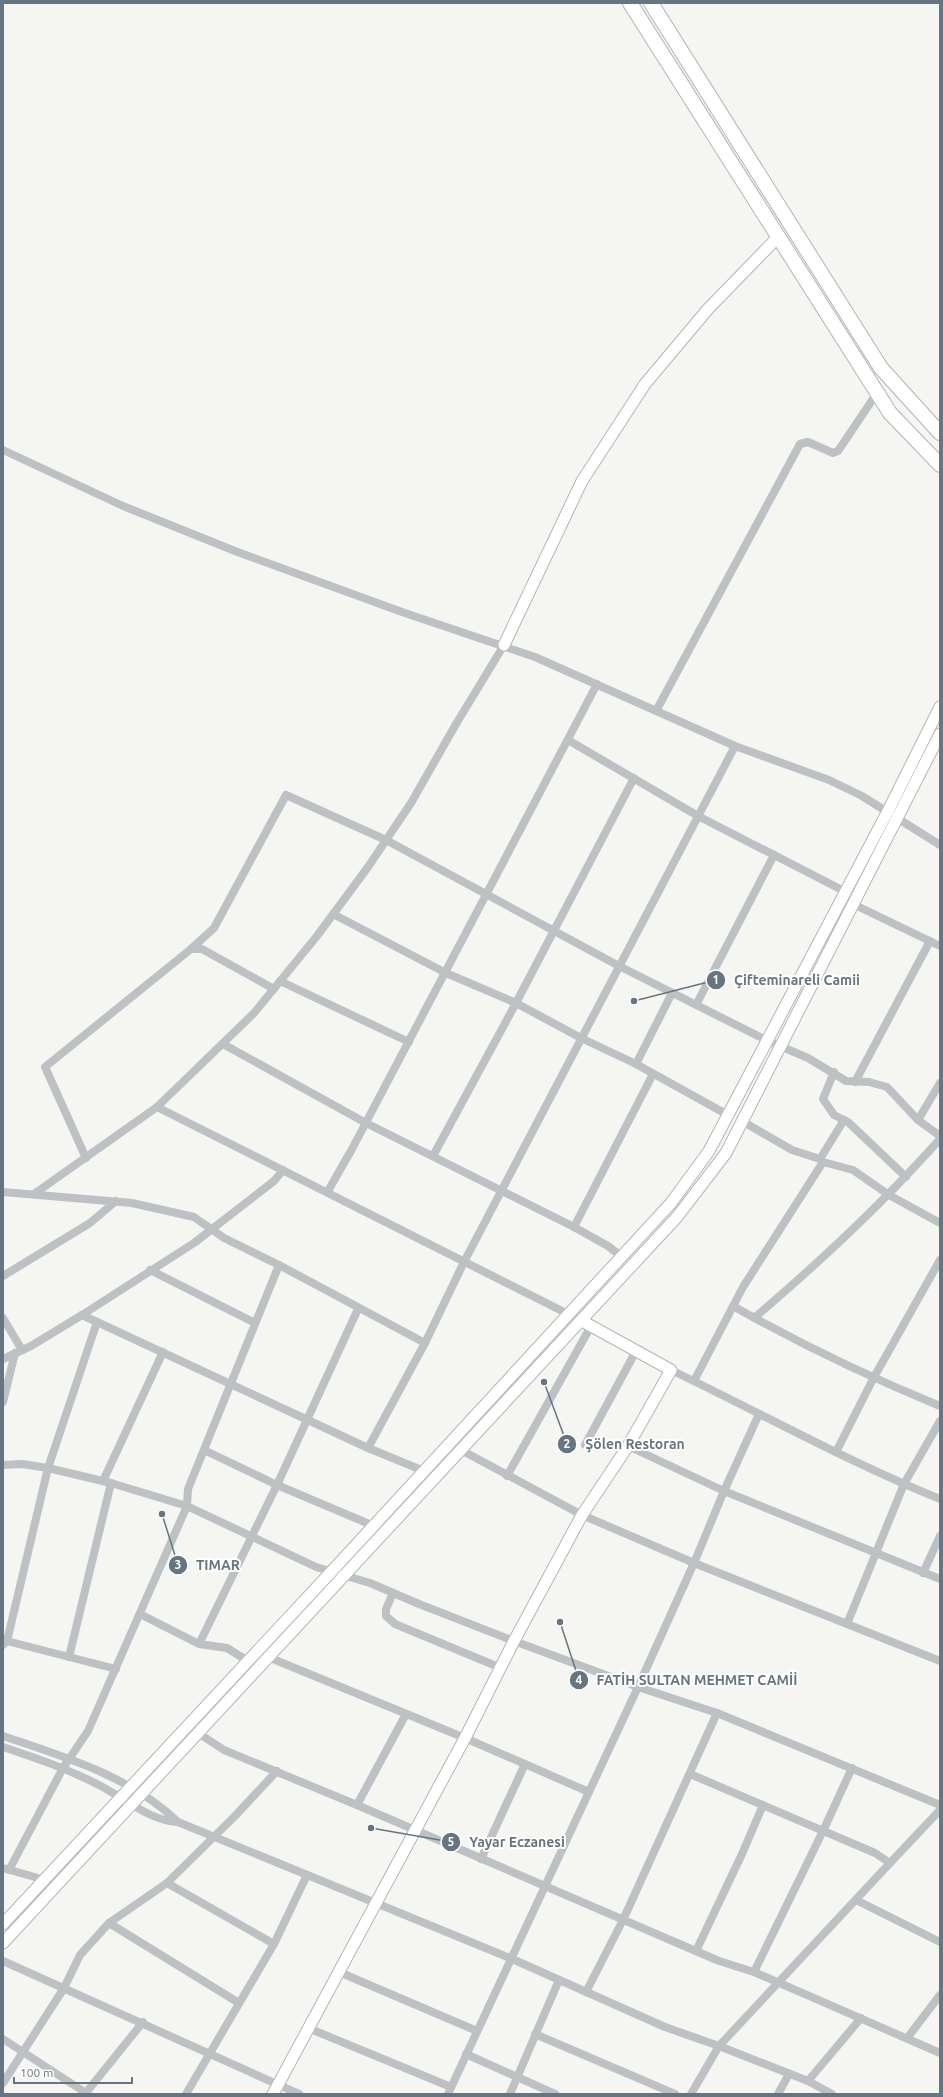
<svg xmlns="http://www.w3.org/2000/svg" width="943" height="2097" font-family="Ubuntu,sans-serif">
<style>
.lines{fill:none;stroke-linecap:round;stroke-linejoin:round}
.secondary-casing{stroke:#b2b6ba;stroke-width:13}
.highway-casing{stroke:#b0b4b7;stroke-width:16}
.street{stroke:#bdc1c4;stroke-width:8}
.secondary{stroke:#fff;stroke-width:11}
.highway{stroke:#fff;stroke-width:14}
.leader{fill:none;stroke:#677581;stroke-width:1.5}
.callout-dot{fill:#677581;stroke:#fff;stroke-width:1.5}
.mark-label{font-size:12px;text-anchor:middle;font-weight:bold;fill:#fff}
.callout-label{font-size:14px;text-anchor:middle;font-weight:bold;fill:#677581;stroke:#fff;stroke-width:4;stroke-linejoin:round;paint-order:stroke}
</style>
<rect width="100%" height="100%" fill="#f5f5f2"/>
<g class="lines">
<g class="secondary-casing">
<g id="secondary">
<path d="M504,645L582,481L645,384L708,309L778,237"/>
<path d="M3,1924L332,1571L671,1203L709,1151L888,811L940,707"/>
<path d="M3,1943L677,1217L726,1153L940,734"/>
<path d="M273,2094L465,1738L514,1641L582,1515L628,1446L671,1370L582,1321"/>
</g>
</g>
<g class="highway-casing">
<g id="highway">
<path d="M630,3L890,413L940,465"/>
<path d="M651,3L881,368L940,433"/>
</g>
</g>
<g class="street">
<path d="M3,450L123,506L235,551L402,612L535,657L735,746L829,780L862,796L940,845"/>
<path d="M656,711L800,444L808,442L833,453L838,451L877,393"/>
<path d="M568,740L698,816L846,892"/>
<path d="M853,904L940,946"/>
<path d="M333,914L446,973L516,1003L581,1038L636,1064L728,1115"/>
<path d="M191,949H202L274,989"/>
<path d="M280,981L409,1042"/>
<path d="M696,1005L774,855"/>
<path d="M223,1044L366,1123L574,1227L608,1246L621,1256"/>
<path d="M636,1064L672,993"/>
<path d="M834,1072L823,1099L834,1115L848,1122L906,1177"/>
<path d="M855,1082L930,941"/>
<path d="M157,1107L582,1321"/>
<path d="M918,1120L940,1083"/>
<path d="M742,1121L792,1150L820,1159L823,1162L853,1170L889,1195L940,1223"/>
<path d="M433,1156L516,1003L634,778"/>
<path d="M86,1158L45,1067L191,949L214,928L286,795L386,840L619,966L768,1041L808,1058L846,1081L869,1082L887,1087L918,1120L940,1136"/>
<path d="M820,1159L844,1120"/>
<path d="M328,1191L352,1149L597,684"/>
<path d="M3,1192L132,1203L194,1217L224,1238L279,1265L425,1343"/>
<path d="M34,1194L157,1107L254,1013L317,936L368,867L411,803L456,724L504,645"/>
<path d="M574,1227L653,1074"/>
<path d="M150,1270L255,1323"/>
<path d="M3,1276L90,1223L116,1201"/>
<path d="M733,1306C800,1344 869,1377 940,1406"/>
<path d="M82,1315L368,1448L424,1471"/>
<path d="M3,1318L22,1350"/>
<path d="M754,1318C820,1262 883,1203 940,1139"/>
<path d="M3,1359L31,1346L82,1315L194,1243L274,1181L283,1170"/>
<path d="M671,1370C761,1413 848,1462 940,1499"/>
<path d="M694,1381L743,1287L823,1162"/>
<path d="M3,1402L15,1353"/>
<path d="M585,1445L636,1351"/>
<path d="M628,1446L724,1491L940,1579"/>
<path d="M368,1448L425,1343L464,1262L735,746"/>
<path d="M204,1450L277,1485L374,1526"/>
<path d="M461,1450L582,1515L694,1563L940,1661"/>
<path d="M836,1452L873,1379L940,1260"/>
<path d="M3,1465L22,1464L48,1468L111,1483L187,1506L316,1567L370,1583L419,1604L514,1641L638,1687L717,1713L940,1805"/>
<path d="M507,1476L591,1326"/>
<path d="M103,1481L163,1352"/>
<path d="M923,1573L940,1536"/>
<path d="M393,1593L386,1609V1616L395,1624L501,1668"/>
<path d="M140,1614L199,1644L227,1648L248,1661"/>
<path d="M847,1624L904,1484L940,1421"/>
<path d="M3,1640L116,1669"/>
<path d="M199,1644L277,1485L358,1309"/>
<path d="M3,1645L7,1641L48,1468L97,1322"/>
<path d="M69,1657L111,1483"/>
<path d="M268,1657L465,1738L589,1792"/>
<path d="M198,1733L224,1750L357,1805L719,1961L754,1972L940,2053"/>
<path d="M3,1736C65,1757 130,1776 178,1822"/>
<path d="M3,1747C36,1758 68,1769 99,1785C124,1798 150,1821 178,1822L510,1958L665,2027L719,2046L808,2081L832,2094"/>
<path d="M690,1774L875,1853L890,1863L719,2046L691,2094"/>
<path d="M357,1805L406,1714"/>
<path d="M481,1859L525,1764"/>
<path d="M890,1863L940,1810"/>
<path d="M3,1868L45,1880"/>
<path d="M9,1870L63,1768L88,1731L187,1506L188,1489L279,1265"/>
<path d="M167,1883L274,1944"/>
<path d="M856,1900L940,1942"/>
<path d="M109,1923L239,2003"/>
<path d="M696,1951L742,1854L763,1805"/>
<path d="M3,1961L299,2094"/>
<path d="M339,1972L477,2031"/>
<path d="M754,1972L823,1831L852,1768"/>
<path d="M586,1992L623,1920L717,1713"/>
<path d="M308,2028L451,2087"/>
<path d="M535,2034L675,2094"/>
<path d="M908,2037L940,1995"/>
<path d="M3,2039L86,2093"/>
<path d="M466,2054L555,2094"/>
<path d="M808,2081L861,2018"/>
<path d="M3,2083L64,1988L80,1955L109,1923L167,1883L234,1817L277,1771"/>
<path d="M85,2094L143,2022"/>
<path d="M186,2094L274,1944L307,1875"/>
<path d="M448,2094L638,1687L694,1563L724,1491L759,1414"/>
<path d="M510,2094L559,1980"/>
<path d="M778,2094L789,2074"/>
</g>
<use href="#secondary" class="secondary"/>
<use href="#highway" class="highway"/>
</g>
<path class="leader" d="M634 1001L716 980M544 1382L567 1444M162 1514L178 1565M560 1622L579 1680M371 1828L451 1842"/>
<g class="callout-dot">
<circle cx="634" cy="1001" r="4"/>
<circle cx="544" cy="1382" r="4"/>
<circle cx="162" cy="1514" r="4"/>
<circle cx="560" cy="1622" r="4"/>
<circle cx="371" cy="1828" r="4"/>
<circle cx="716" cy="980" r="10"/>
<circle cx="567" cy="1444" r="10"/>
<circle cx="178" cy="1565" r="10"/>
<circle cx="579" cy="1680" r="10"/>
<circle cx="451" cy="1842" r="10"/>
</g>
<g class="mark-label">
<text x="716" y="984">1</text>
<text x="567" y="1448">2</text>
<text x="178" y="1569">3</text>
<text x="579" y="1684">4</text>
<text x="451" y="1846">5</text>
</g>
<g class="callout-label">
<text x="797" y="985">Çifteminareli Camii</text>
<text x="635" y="1449">Şölen Restoran</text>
<text x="218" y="1570">TIMAR</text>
<text x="697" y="1685">FATİH SULTAN MEHMET CAMİİ</text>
<text x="517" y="1847">Yayar Eczanesi</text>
</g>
<rect width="943" height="2097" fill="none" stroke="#677581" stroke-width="8"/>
<path d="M14 2077v6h118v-6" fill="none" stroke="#677581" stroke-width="2"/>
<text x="20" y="2077" font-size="12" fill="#677581" stroke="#ffffff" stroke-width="3" paint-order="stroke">100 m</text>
</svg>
